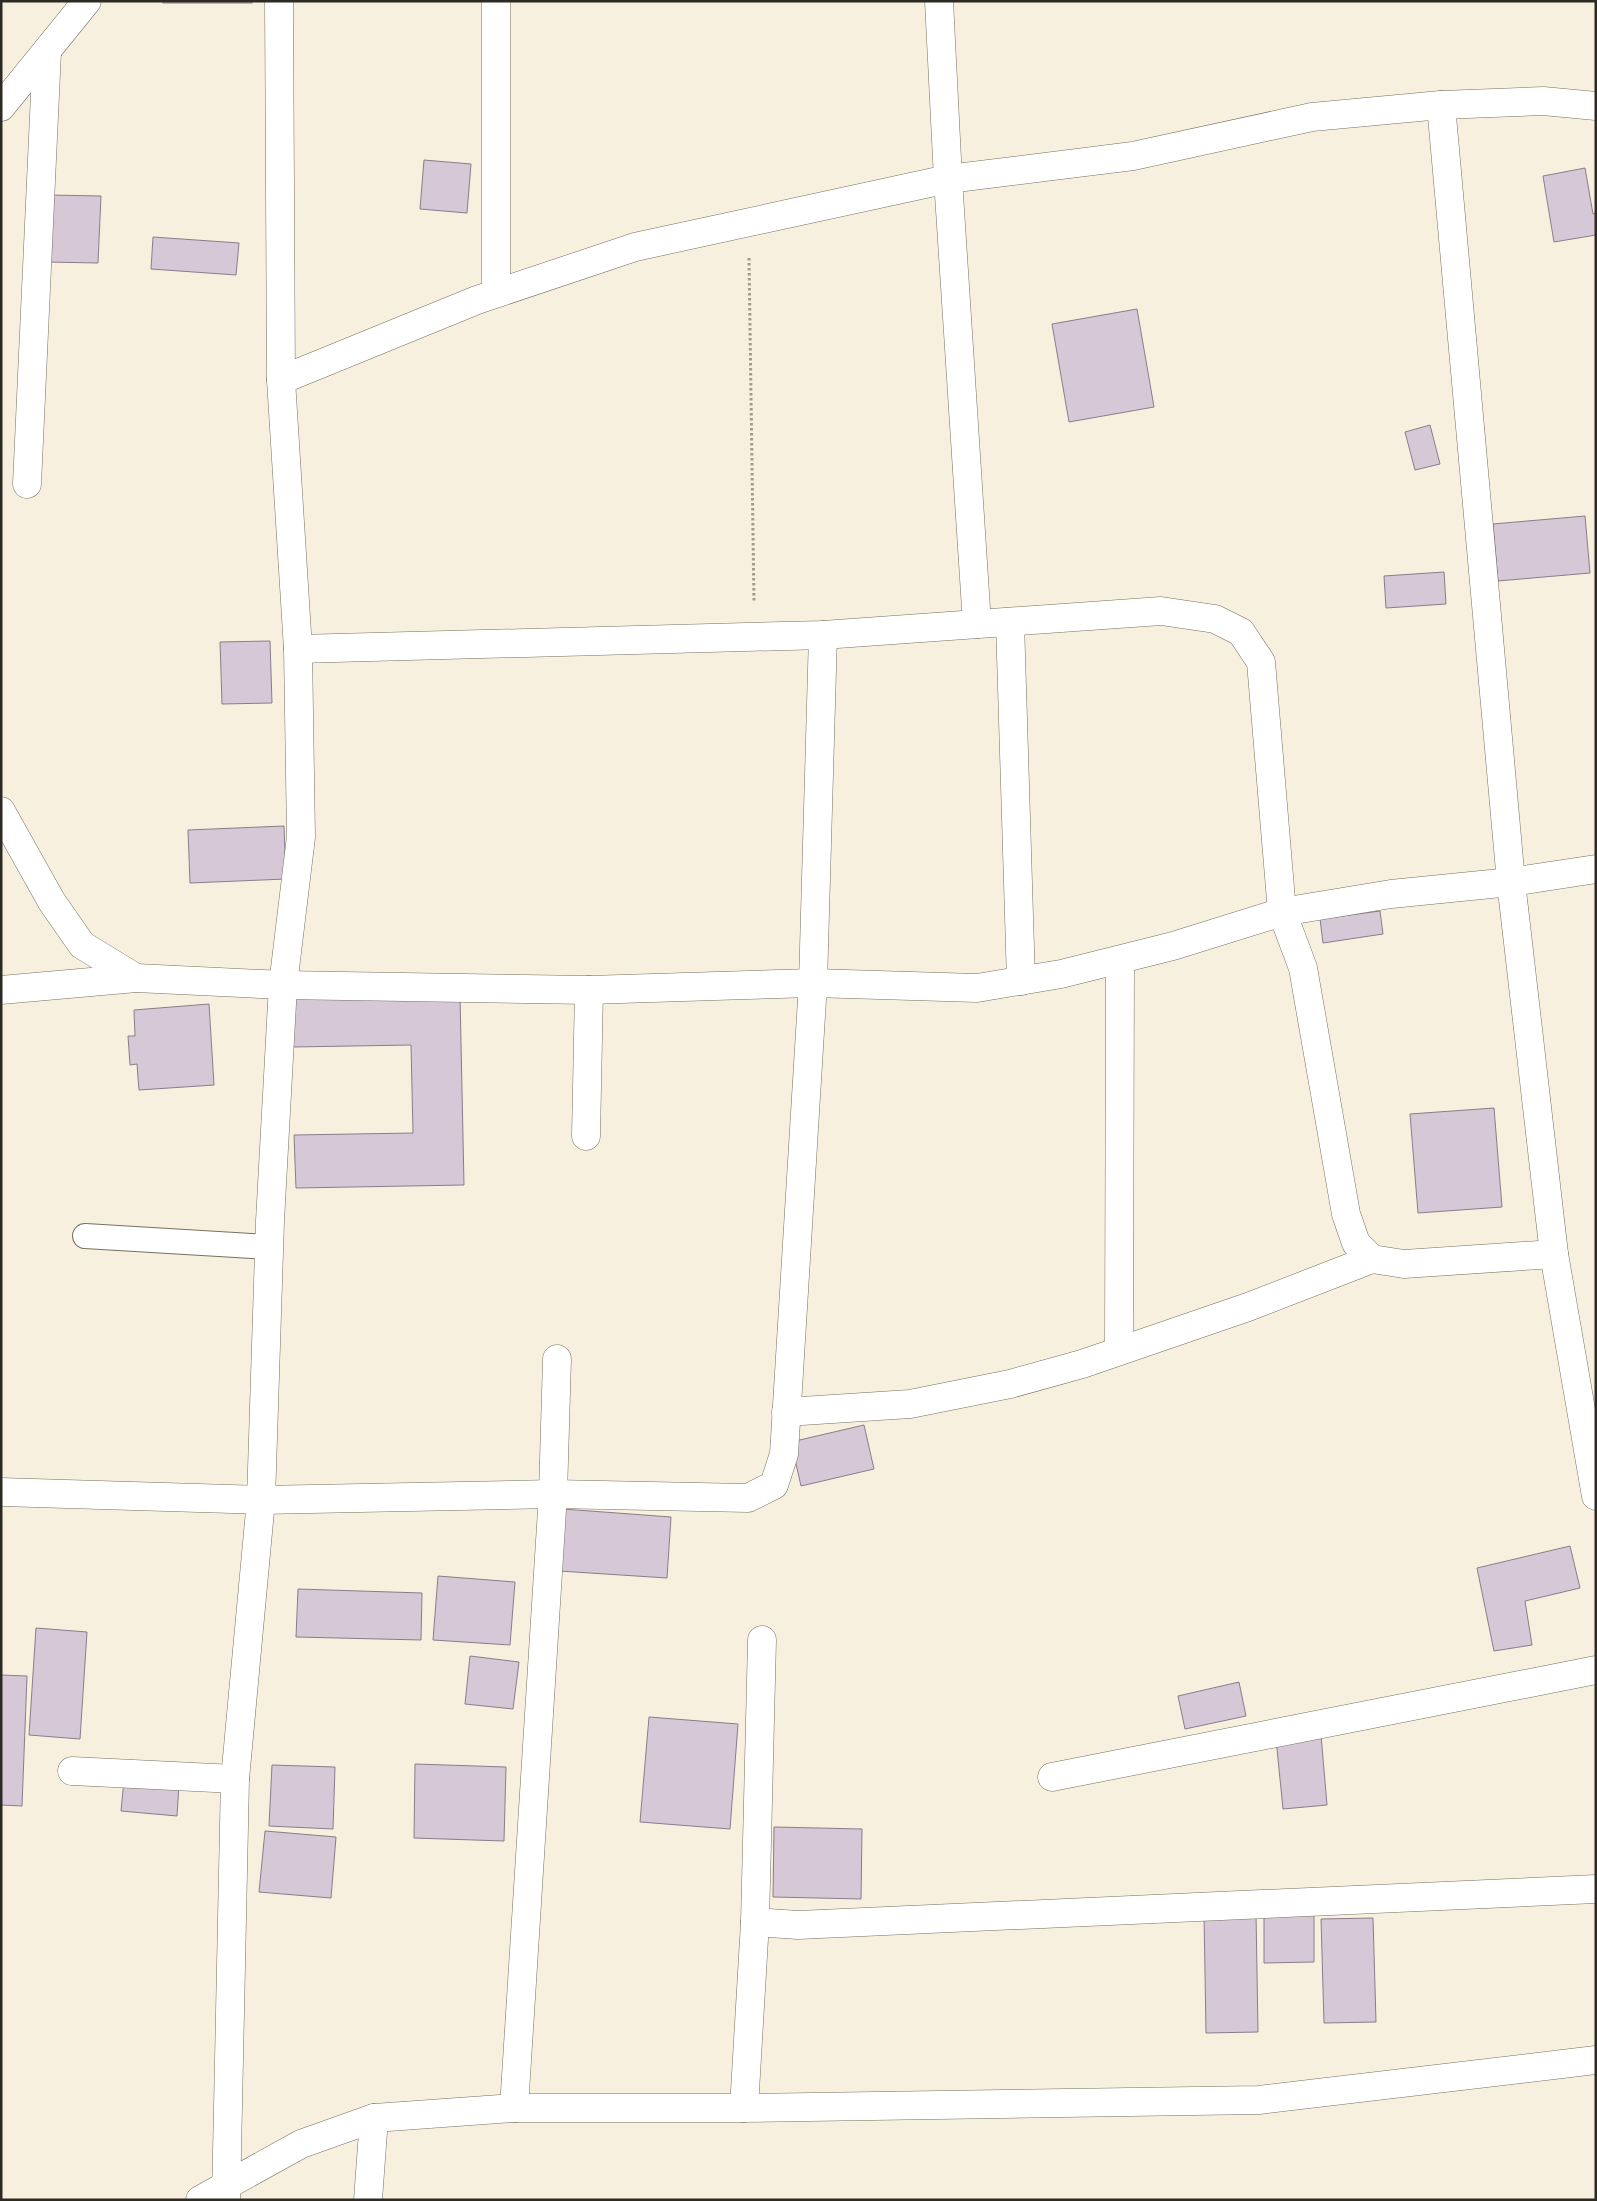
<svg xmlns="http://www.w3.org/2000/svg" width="1597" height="2201" font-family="Helvetica,sans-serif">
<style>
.building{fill:#d6c8d6;stroke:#8a7d8a}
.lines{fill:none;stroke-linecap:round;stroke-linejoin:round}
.service-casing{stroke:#767060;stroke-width:26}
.minor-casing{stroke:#767060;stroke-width:29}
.tertiary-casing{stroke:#767060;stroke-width:29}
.path{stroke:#a09b8d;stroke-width:3;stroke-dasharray:2.5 2.5;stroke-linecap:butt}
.service{stroke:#fff;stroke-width:24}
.minor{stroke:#fff;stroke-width:28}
.tertiary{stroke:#fff;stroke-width:28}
</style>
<rect width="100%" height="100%" fill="#f7f0de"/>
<g class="building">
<rect x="163" y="1" width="89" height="2"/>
<path d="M424,160L471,164L467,213L420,209Z"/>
<path d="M1585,168L1593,214L1596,213V235L1554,242L1543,176Z"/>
<path d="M50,195L101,196L98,263L47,262Z"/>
<path d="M153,237L239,243L236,275L151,269Z"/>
<path d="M1137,309L1154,407L1069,422L1052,324Z"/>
<path d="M1430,425L1440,464L1415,470L1405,432Z"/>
<path d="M1585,516L1590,573L1498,581L1493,524Z"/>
<path d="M1444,572L1446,604L1386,608L1384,576Z"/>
<path d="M270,641L272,703L222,704L220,642Z"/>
<path d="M284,826L286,879L190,883L188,830Z"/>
<path d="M1380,911L1383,934L1323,943L1320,919Z"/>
<path d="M460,995L464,1185L296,1188L294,1135L413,1133L411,1045L293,1047L292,999Z"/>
<path d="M209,1004L214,1085L139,1090L137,1064L130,1065L128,1036H135L134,1010Z"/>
<path d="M1494,1108L1502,1207L1418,1213L1410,1114Z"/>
<path d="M864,1425L874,1469L801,1486L791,1442Z"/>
<path d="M563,1509L671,1517L667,1578L559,1571Z"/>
<path d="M1570,1546L1580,1588L1525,1601L1532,1645L1494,1651L1477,1568Z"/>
<path d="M438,1576L515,1582L510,1645L433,1640Z"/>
<path d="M298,1589L422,1593L421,1640L296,1637Z"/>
<path d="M36,1628L87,1632L80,1739L29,1735Z"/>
<path d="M470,1656L519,1662L513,1709L465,1704Z"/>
<path d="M1,1675L27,1676L22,1806L1,1805Z"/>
<path d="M1239,1682L1246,1716L1185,1729L1178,1696Z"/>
<path d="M649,1717L738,1724L730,1829L640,1822Z"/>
<path d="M1321,1735L1327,1805L1283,1809L1276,1739Z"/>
<path d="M415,1764L506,1767L504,1841L414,1838Z"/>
<path d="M272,1765L335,1767L333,1829L269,1826Z"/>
<path d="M124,1780L179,1785L177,1816L121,1811Z"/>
<path d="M774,1827L862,1829L861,1899L773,1897Z"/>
<path d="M265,1831L336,1837L331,1898L259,1892Z"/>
<path d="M1256,1913L1258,2032L1206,2033L1204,1914Z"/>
<path d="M1264,1915H1314V1962L1264,1963Z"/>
<path d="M1373,1918L1376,2022L1324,2023L1321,1919Z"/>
</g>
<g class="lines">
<g class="service-casing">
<path id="service" d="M85,1236L270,1247"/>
</g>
<g class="minor-casing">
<g id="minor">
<path d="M279,1L281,380"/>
<path d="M496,1V293"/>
<path d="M939,1L948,179L977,624"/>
<path d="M1441,105L1511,882L1554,1254L1596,1496"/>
<path d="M1,107L87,1"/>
<path d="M27,484L47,51"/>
<path d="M1010,622L1021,981"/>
<path d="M298,649L823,635L1161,611L1215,619L1241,632L1261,662L1282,912L1303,968L1346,1214L1356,1243L1372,1259L1404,1264L1554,1254"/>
<path d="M1,811L52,902L82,945L136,978"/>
<path d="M1,990L136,978L283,985L589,990L813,983L977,988L1061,974L1173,946L1282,912L1391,894L1511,882L1596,869"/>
<path d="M586,1136L589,990"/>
<path d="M1119,1351L1120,960"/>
<path d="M786,1412L910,1404L1010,1384L1082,1364L1248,1307L1372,1259"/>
<path d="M1,1492L261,1500L553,1494L748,1498L774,1485L784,1454L813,983L823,635"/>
<path d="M72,1771L235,1779"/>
<path d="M1052,1777L1596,1670"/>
<path d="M755,1922L798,1925L1596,1889"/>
<path d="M514,2108L553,1494L557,1359"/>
<path d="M744,2108L755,1922L762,1640"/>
<path d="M226,2200L235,1779L261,1500L270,1221L283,985L301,837L298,649L281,380L477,300L635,247L948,179L1133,156L1312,117L1441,105L1543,101L1596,106"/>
<path d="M368,2200L374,2118"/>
</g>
</g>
<g class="tertiary-casing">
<path id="tertiary" d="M200,2200L301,2144L374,2118L514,2108H744L1259,2100L1596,2060"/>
</g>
<path class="path" d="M749,258L754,602"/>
<use href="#service" class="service"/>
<use href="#minor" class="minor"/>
<use href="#tertiary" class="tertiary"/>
</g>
<rect width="1597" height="2201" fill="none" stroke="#2c2a23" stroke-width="5"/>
</svg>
